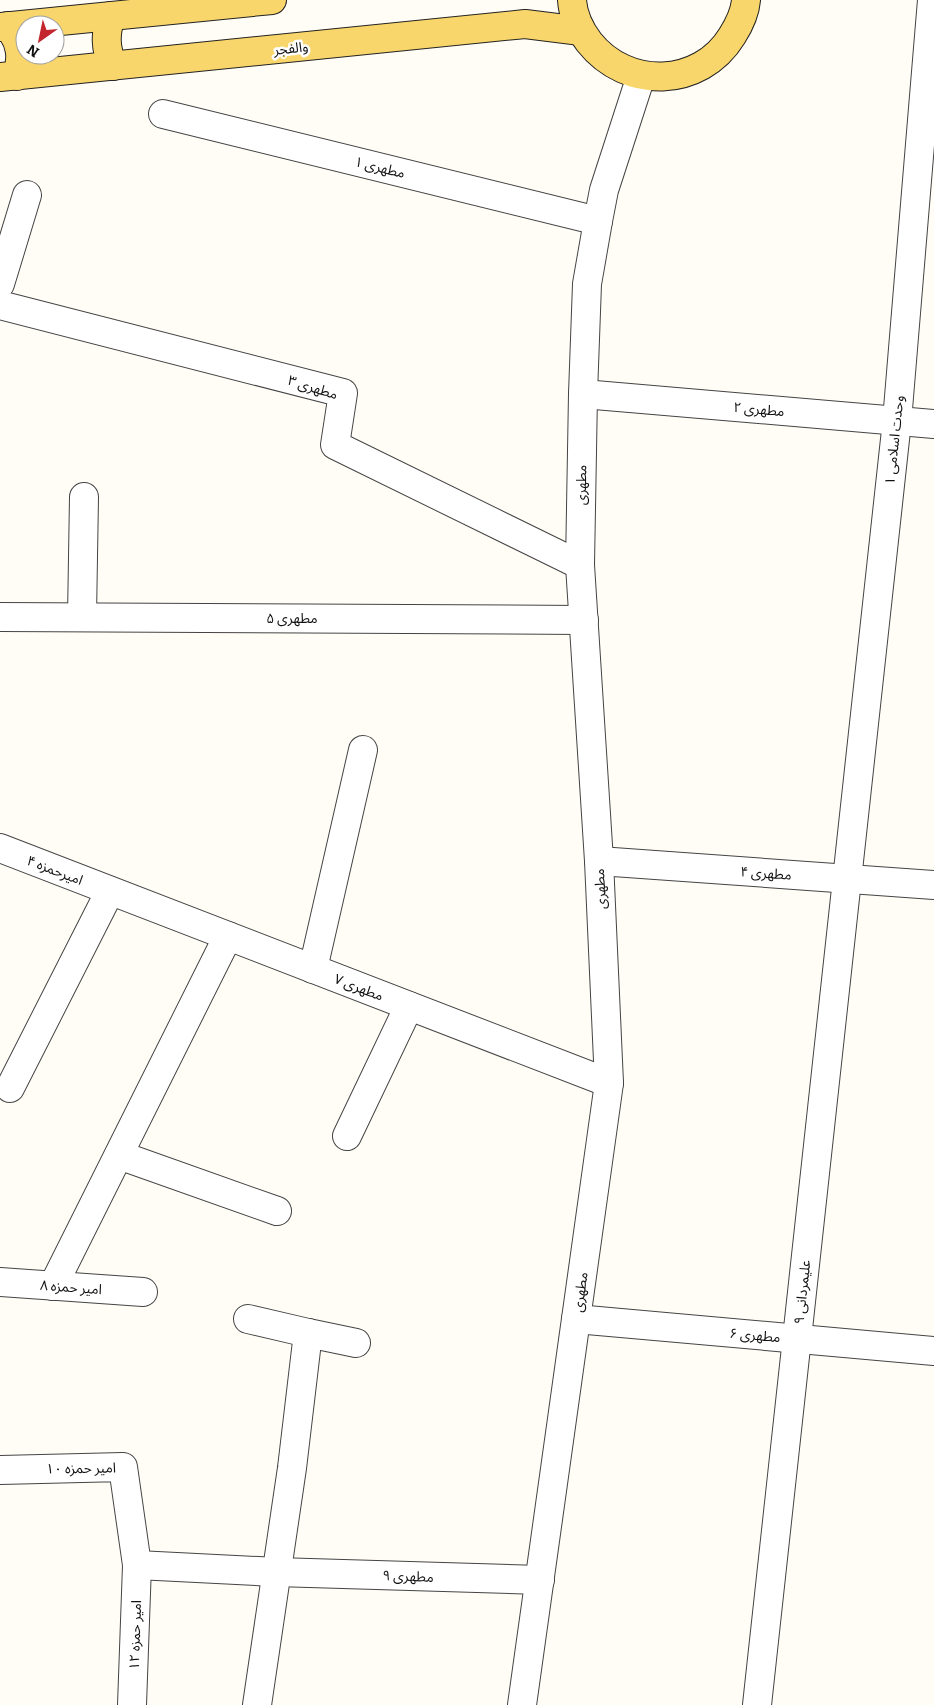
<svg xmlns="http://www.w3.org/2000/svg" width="934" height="1705" font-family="Bitter,'Noto Sans Arabic',serif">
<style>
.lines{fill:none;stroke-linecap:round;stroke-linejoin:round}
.minor-casing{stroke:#444;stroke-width:30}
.major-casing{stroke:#222;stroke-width:30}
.minor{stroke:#fff;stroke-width:28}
.major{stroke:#f9d66b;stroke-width:28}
.labels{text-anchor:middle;stroke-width:5;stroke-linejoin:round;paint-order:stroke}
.street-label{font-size:14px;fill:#111;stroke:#fff}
</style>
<rect width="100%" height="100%" fill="#fffdf5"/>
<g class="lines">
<g class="minor-casing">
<g id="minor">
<path d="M163,114L598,221"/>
<path d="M0,284L27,195"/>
<path d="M0,305L343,393L335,445L580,565"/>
<path d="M583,394L934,424"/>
<path d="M0,617L584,620"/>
<path d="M82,617L84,497"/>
<path d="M0,848L609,1083"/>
<path d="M599,861L934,885"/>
<path d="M313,969L363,750"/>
<path d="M10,1088L110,891"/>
<path d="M347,1136L409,1006"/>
<path d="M119,1155L277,1211"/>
<path d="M0,1282L143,1292"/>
<path d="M53,1286L228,936"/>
<path d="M248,1319L308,1333L356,1343"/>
<path d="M576,1319L934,1351"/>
<path d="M0,1470L123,1467L137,1565L132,1705"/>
<path d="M137,1565L276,1572L540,1580"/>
<path d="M257,1705L292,1468L308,1333"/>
<path d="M522,1705L609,1083L599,861L580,565L583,394L587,284L598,221L604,190L641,76"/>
<path d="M757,1705L897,421L932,0"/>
</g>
</g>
<g class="major-casing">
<g id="major">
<path d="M572,0C573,16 580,30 589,42C627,90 700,88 732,36C739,25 745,13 746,0"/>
<path d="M111,16C105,34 105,48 113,66"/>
<path d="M8,26C21,42 23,57 17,76"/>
<path d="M0,27L272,0"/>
<path d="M0,77L525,24L581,31"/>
</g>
</g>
<use href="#minor" class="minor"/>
<use href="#major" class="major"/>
</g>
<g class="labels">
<g class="street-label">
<text transform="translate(291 48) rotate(-6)" y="5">والفجر</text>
<text transform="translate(380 167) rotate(14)" y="5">مطهری ۱</text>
<text transform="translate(313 387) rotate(17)" y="5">مطهری ۳</text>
<text transform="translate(759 409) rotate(5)" y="5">مطهری ۲</text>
<text transform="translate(894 440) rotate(-84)" y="5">وحدت اسلامی ۱</text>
<text transform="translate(581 485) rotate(-89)" y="5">مطهری</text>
<text x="292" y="623">مطهری ۵</text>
<text transform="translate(55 870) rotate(21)" y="5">امیرحمزه ۴</text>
<text transform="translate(766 873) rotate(4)" y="5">مطهری ۴</text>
<text transform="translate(600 889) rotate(-93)" y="5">مطهری</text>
<text transform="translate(359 987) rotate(21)" y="5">مطهری ۷</text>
<text transform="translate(71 1287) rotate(4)" y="5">امیر حمزه ۸</text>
<text transform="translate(580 1292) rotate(-82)" y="5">مطهری</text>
<text transform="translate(802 1292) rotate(-84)" y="5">علیمردانی ۹</text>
<text transform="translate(755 1335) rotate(5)" y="5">مطهری ۶</text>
<text transform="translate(81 1468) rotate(-1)" y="5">امیر حمزه ۱۰</text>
<text transform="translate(408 1576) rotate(2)" y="5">مطهری ۹</text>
<text transform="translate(135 1635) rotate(-88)" y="5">امیر حمزه ۱۲</text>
</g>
</g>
<g transform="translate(40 40) rotate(213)"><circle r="24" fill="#ffffff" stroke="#a0a0a0"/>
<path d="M0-4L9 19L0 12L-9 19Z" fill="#c4262e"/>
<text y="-8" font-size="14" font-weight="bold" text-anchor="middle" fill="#111111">N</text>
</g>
</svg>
